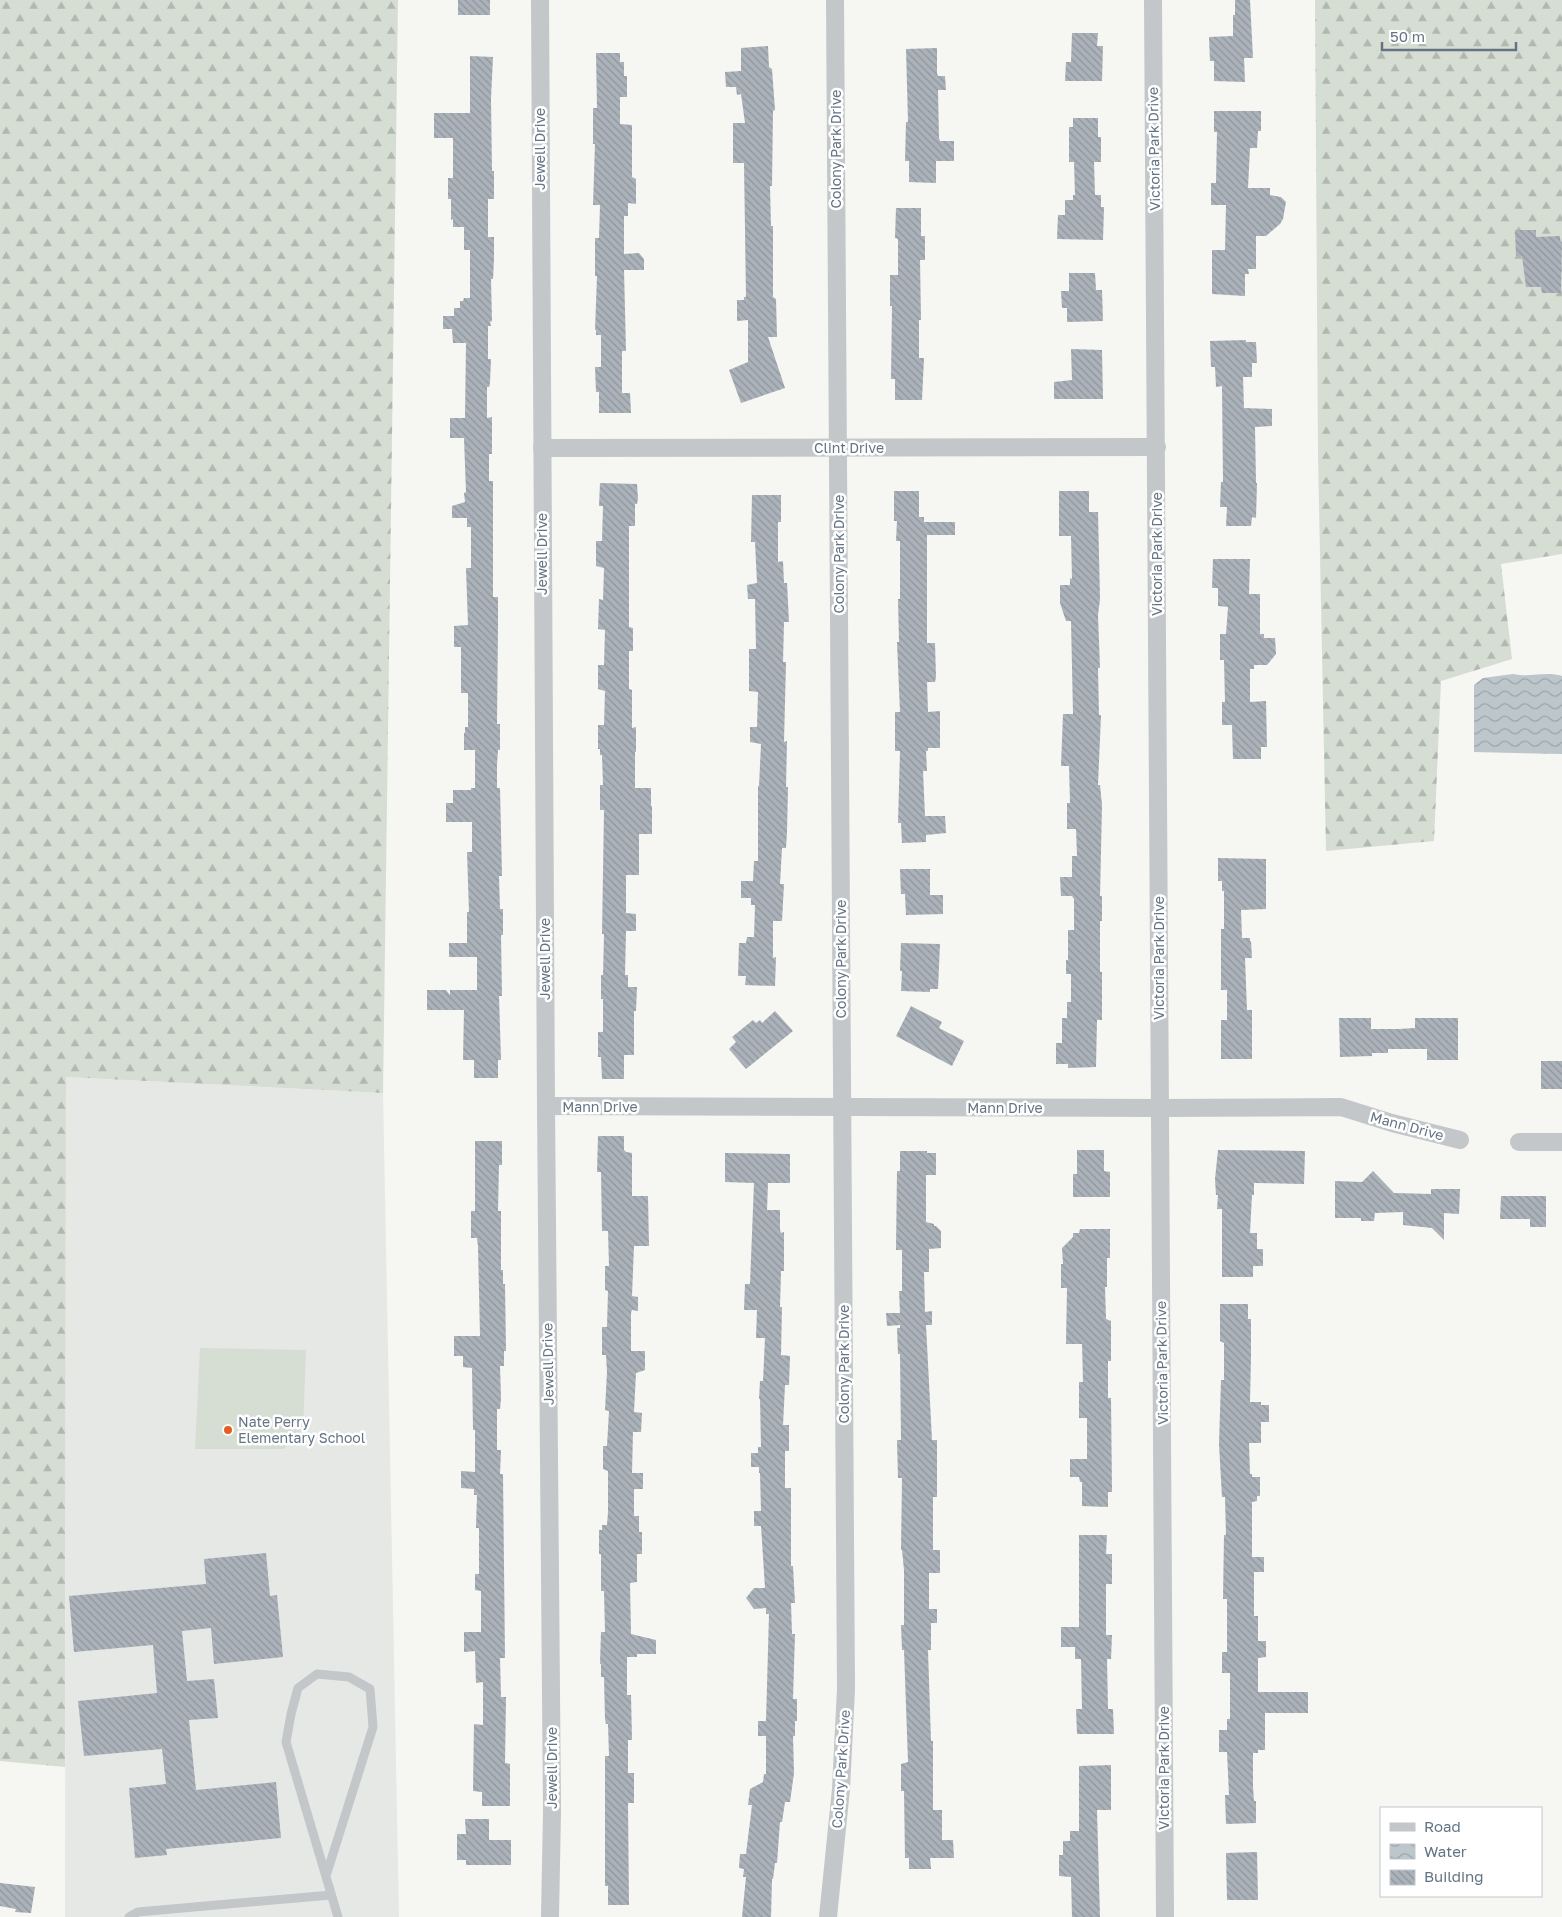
<svg xmlns="http://www.w3.org/2000/svg" width="1562" height="1917" font-family="'Golos Text',sans-serif">
<style>
.built{fill:#e6e8e6}
.forest{fill:url(#forest-firs)}
.garden{fill:#d6ddd3}
.water{fill:url(#water-waves)}
.building{fill:url(#building-back-hatch)}
.lines{fill:none;stroke-linecap:round;stroke-linejoin:round}
.service{stroke:#c3c7ca;stroke-width:9}
.minor{stroke:#c3c7ca;stroke-width:18}
.poi-dot{fill:#e65c23;stroke:#fff;stroke-width:2}
.labels{text-anchor:middle;stroke-width:5;stroke-linejoin:round;paint-order:stroke}
.street-label{font-size:14px;fill:#647484;stroke:#fff}
.poi-label{font-size:14px;fill:#647484;stroke:#fff;text-anchor:start}
</style>
<defs>
<pattern id="forest-firs" width="22" height="20" patternUnits="userSpaceOnUse" patternTransform="scale(1.25)"><rect width="22" height="20" fill="#d6ddd3"/><path d="M5 1l3.5 6h-7zM16 11l3.5 6h-7z" fill="#b1b8b1"/></pattern>
<pattern id="water-waves" width="16" height="10" patternUnits="userSpaceOnUse" patternTransform="scale(1.25)"><rect width="16" height="10" fill="#bcc6cb"/><path d="M0 5q4-4 8 0t8 0" fill="none" stroke="#9ca5aa"/></pattern>
<pattern id="building-back-hatch" width="6" height="6" patternUnits="userSpaceOnUse" patternTransform="scale(1.25)"><rect width="6" height="6" fill="#abb2b9"/><path d="M-1 5l2 2M0 0l6 6M5-1l2 2" fill="none" stroke="#8f959c"/></pattern>
</defs>
<rect width="100%" height="100%" fill="#f6f6f2"/>
<path class="built" d="M66,1077L383,1093L399,1917H65Z"/>
<g class="forest">
<path d="M0,0H398L383,1093L66,1077L65,1767L0,1761Z"/>
<path d="M1315,0H1562V554L1501,564L1512,659L1441,681L1434,841L1326,851L1318,455Z"/>
</g>
<path class="garden" d="M200,1348L306,1350L303,1429L284,1449H195Z"/>
<path class="water" d="M1513,674C1530,678 1546,671 1562,676V754L1474,752V685L1483,678Z"/>
<g class="building">
<rect x="458" y="0" width="32" height="15"/>
<path d="M1235,0H1250L1253,58H1244L1245,82L1214,81V61H1210L1209,37L1233,36V15H1235Z"/>
<path d="M1072,33H1098L1097,46H1103L1102,81H1065L1066,62H1071Z"/>
<path d="M768,46L769,67L772,69L775,110L773,111L772,186H770L771,226H773V297L776,299L777,337H768L785,388L741,403L729,370L748,362V320L737,321V300H744V297H746L744,163H733V123H745L741,94L737,95L736,87H726L725,72L741,71V48Z"/>
<path d="M937,48V73L938,76H945L946,90H938L939,138L940,141H954V161H936V183L909,182V161H905L906,122H908L906,49Z"/>
<path d="M596,53H620V62H624V76H627V97H620V124L632,125V177L636,179V204L628,203V216H624V254L639,253L644,259V270H624L626,351H622V393H630L631,413H599V392H596L595,367H601V335H596V330H595L597,276H595V238H599L600,205H593L595,144H593V108H597Z"/>
<path d="M470,56L493,57L491,99L492,171H494V199H488V237H494V259L493,279H491L492,321L490,322L491,326H488V359H491L490,383L489,387H487V418L492,417V454H489V481H493V597H498V626L497,724H500V750H498L497,765V788H500L502,876H499L500,909H503V935H501L502,996H499L501,1060H498V1078H474V1060H463L464,1010H427V990H446L450,995V990H477V957H449V943H467V912H469L467,852H472V822H446V803H453V790H471V788H475V750H464V733H465V727H468V693H461V647H454V626L468,625L466,568H471V527H467V518H452V506L465,502L464,493L466,492L464,438H450V418H465L466,343H453L452,329H443V316H454V308H460V301H463L464,298H470V250H464V227H453V219L451,220V199H448V178H453V138H434V113H470Z"/>
<path d="M1214,111H1261V131H1258L1257,148H1250L1248,188H1270V195L1281,197L1286,202L1283,219L1280,224L1266,236H1256V269H1248L1249,274H1245V296L1212,294V250H1225L1226,205H1211V183H1216L1217,132H1214Z"/>
<path d="M1073,118H1098V137H1101V162H1094L1095,195H1101V207H1104L1103,240L1057,239L1058,215H1065V200H1073V195H1075L1074,162H1069V127H1073Z"/>
<path d="M896,208H921V236H925V260H920L921,320H919V358H924L922,400H895V379H891L892,306H890V275H898V239L895,238Z"/>
<path d="M1515,230H1536V237L1560,236V242H1562L1561,293H1542L1541,287H1526L1522,256H1516Z"/>
<path d="M1069,273H1095L1096,290H1102L1103,321L1067,322V308H1062L1061,291H1069Z"/>
<path d="M1246,340V342H1256L1257,363H1252V377H1243L1244,408L1272,409V426L1255,427L1256,483H1257L1256,518L1252,517L1251,526H1226L1227,507H1220L1221,482H1223L1222,386L1216,387L1215,367H1211L1210,341Z"/>
<path d="M1071,349L1102,350L1103,399H1054V382L1072,380Z"/>
<path d="M600,483L637,484L638,499L637,504H635V526H629V627L633,628V651H629V689L632,690V728L636,727V752H635V788H651V806H652V834H639V875H626V913L636,914V931H626L625,975H628V987H637L636,1011H634V1055H624V1079H602L601,1057H598V1032H603V999H601V975H603L604,934H602L604,810H600V785H603L602,755H600V749H598V725H604L605,691L598,689V665H604L605,630L598,629L599,599L603,600L604,568L596,566V541H602L603,506H599Z"/>
<path d="M894,491H919V517H924V522H955V535H927V643H935L936,677L935,682H927L928,712L940,711V748H928V751H926L927,771H923L925,816H945L946,833L926,835V842L902,843L901,823H898L900,751H895V712H900L897,642H899L898,599H900V541H896L897,521H894Z"/>
<path d="M1059,491H1089V512H1098L1100,599L1098,615L1100,668H1098L1099,715H1101L1098,785H1100L1102,805L1100,896H1102V921H1100V972H1102V1020H1097L1096,1067L1068,1068V1064H1056V1043H1062V1018H1067V1002H1071V974H1066V960H1068V930H1074V899L1072,896H1061L1060,877H1072V856H1077L1076,829H1067V803H1070L1069,766H1061L1063,714H1073L1071,621H1066L1060,603V585H1070V578L1072,579L1071,536H1059Z"/>
<path d="M752,495H781V522H778V562L783,561L784,583H787L789,622H784L783,662H786L784,742L787,741L786,787H788L787,832L786,848H782L780,884H784L782,921H773V958L776,957L775,986L745,985L746,976H738L739,943H746L747,937H754L755,905H751V898H741V881H753L754,861H758V786H759L761,744L750,742V727H757L758,692L749,691V649H756L755,599H748L747,585L757,583L755,542H751Z"/>
<path d="M1213,559H1250L1249,594H1260V634H1264V638H1275L1276,654L1267,665H1254V669H1250V702L1266,701L1267,747H1261V759H1233L1232,725H1222V702H1225L1224,660H1220V634H1226L1228,607L1218,606V588H1212Z"/>
<path d="M1218,858L1266,859V909L1241,910L1242,938H1250V942L1251,941L1252,958H1245L1247,1010H1252V1059H1221V1020H1227V990H1221V929H1224V891H1222V881H1218Z"/>
<path d="M900,869H930V895H943V914L906,915L905,894H901Z"/>
<path d="M901,943L940,944L938,989H930V992L901,991L902,971H900Z"/>
<path d="M911,1006L942,1022L939,1028L964,1041L952,1066L896,1036Z"/>
<path d="M775,1011L793,1031L746,1069L729,1049L736,1042L732,1037L753,1020L756,1023L760,1020L762,1023Z"/>
<path d="M1339,1018H1371V1029H1399L1415,1028V1018H1458V1060H1427V1049H1388V1053H1372V1056L1340,1057Z"/>
<rect x="1541" y="1061" width="21" height="28"/>
<path d="M598,1136H624V1150L626,1152L632,1153V1196H648L649,1246H634L632,1296L638,1297V1311L632,1310L631,1313V1351H645V1370L636,1373L634,1412L642,1413L641,1432H633L632,1473H643V1489H634V1516H639V1532H642V1554H637V1582L630,1583L631,1634L656,1640V1654H637V1657H627V1695H631L632,1740H628V1773H634V1803H628L629,1905H608V1886H605V1756H609L608,1724H606L605,1719L604,1677H601V1664H600L601,1632H605L604,1591H601V1554H599V1530H602V1525H607L608,1512V1471L603,1469V1446H607L609,1411L605,1410L607,1372L606,1355H602V1327H607L608,1291L605,1290V1266H609L608,1231H602L601,1172H597Z"/>
<path d="M475,1141H502V1165H499L498,1211H501V1270H503V1284H505L506,1351H504V1366H500L501,1399L500,1409H497V1450H501L500,1474H503L505,1658H500L501,1697H506L505,1763L510,1764V1806H482V1792L473,1791L474,1724L483,1725V1682L476,1683L475,1651L464,1652V1632H481V1591L475,1590V1574H479V1528H476L477,1495H474V1489L461,1488V1471L475,1472V1430H473L472,1368L463,1367V1356H454V1336H480L478,1246L477,1238H471V1211H475Z"/>
<path d="M1077,1150H1104V1171L1110,1172V1197H1073V1174H1077Z"/>
<path d="M1218,1150L1305,1151L1304,1184L1254,1183V1195H1252L1250,1233H1257V1249H1263V1266H1253V1277H1222V1209H1217L1218,1195H1216L1215,1179Z"/>
<path d="M900,1151H927V1153H936V1175H926V1222L934,1224V1226H936L941,1231V1248L929,1249V1272H924L925,1312L932,1311V1325H926L932,1440H937V1497H933V1550H940V1573H929V1609H937V1623H931V1650H928L931,1741H933V1810H942V1840H953L954,1858H930L931,1869H909V1858H905L904,1791H901V1764L908,1762L904,1650H902L901,1625H904V1570L902,1550H901L902,1478H898L897,1440H901L900,1354H898L897,1328H900V1325L887,1326L886,1313H900L899,1291H902V1250H896L897,1171H900Z"/>
<path d="M725,1153L790,1154V1183H768L767,1210H780V1230L781,1233L784,1232V1271H781L780,1307H782L781,1355L790,1356L789,1385H785L783,1425H789V1451H785V1488H791V1566H793L795,1603H791L792,1634H795L793,1699H797V1721H795V1736H793L794,1773L790,1802H785L782,1822H780L777,1863H775L773,1879H772L771,1917H742L746,1877H743L744,1869L739,1868L740,1854H746L752,1805H748L750,1789L763,1782L764,1774H766V1736H758V1721H766L769,1614H766V1608L754,1609L746,1598L754,1588H765L761,1526H754V1511H761L760,1473H759V1467H751V1453H758V1447H761L760,1399H759L760,1381H763L765,1338H756L757,1310H744L745,1284H750L754,1183L725,1182Z"/>
<path d="M1373,1171L1394,1193L1431,1194V1189H1460L1459,1214L1444,1213V1240L1432,1228L1403,1225V1212L1375,1213L1374,1221H1361V1218H1335V1181L1362,1182Z"/>
<path d="M1501,1196H1546V1227H1530V1219H1500Z"/>
<path d="M1080,1229H1110V1258H1107V1287H1105L1106,1319L1111,1321V1361H1108V1398H1111L1112,1492H1108V1507L1082,1506V1482H1080L1079,1477H1070V1459H1087V1418H1079V1382H1083L1082,1344H1066L1067,1288H1061V1264H1063L1062,1248L1073,1237V1233H1079Z"/>
<path d="M1220,1304H1248V1319H1251V1357L1250,1402H1261V1405H1269V1422H1261V1443H1249L1250,1474H1252V1477H1260V1496H1257V1501L1252,1502V1557H1264V1572H1254V1616H1258V1641H1266V1657L1258,1658V1692H1308V1713H1265V1750H1258V1753H1253V1787L1254,1801H1256V1823L1226,1824L1225,1795H1229L1227,1752H1219V1730H1227V1719H1230V1673H1222V1652H1227V1599H1223L1224,1535H1226L1225,1497H1222L1219,1444L1221,1380H1224V1343L1220,1341Z"/>
<path d="M1079,1535H1107L1106,1554H1112V1584H1106V1635H1112L1111,1659H1107L1108,1709H1113L1114,1734H1077L1076,1709H1082L1081,1659H1075V1647H1061V1627H1079Z"/>
<path d="M266,1553L270,1596L277,1595L283,1657L214,1664L211,1628L182,1631L187,1681L214,1679L218,1718L189,1720L196,1790L276,1782L281,1838L166,1849L167,1855L135,1858L129,1788L166,1784L162,1749L84,1756L78,1701L157,1693L153,1645L74,1652L69,1596L206,1584L204,1559Z"/>
<path d="M1111,1765V1810H1097L1100,1917H1072L1071,1877L1059,1876V1855H1063V1841H1070V1831H1079V1766Z"/>
<path d="M465,1819H489V1840H511V1865H466V1860H457V1834H466Z"/>
<path d="M1257,1852L1258,1900H1227L1226,1853Z"/>
<path d="M0,1883L35,1887L31,1913L15,1912L16,1909L0,1906Z"/>
</g>
<g class="lines">
<g class="service">
<path d="M326,1876L373,1727L370,1689L349,1677L317,1674L298,1688L291,1714L286,1742L338,1917"/>
<path d="M129,1917L138,1912L331,1895"/>
</g>
<g class="minor">
<path d="M540,0L546,1106L552,1811L550,1917"/>
<path d="M1153,0L1165,1917"/>
<path d="M542,448L1157,447"/>
<path d="M546,1106L1160,1108L1341,1107L1392,1123L1460,1140"/>
<path d="M1519,1142H1562"/>
<path d="M828,1917L841,1789L846,1689L835,0"/>
</g>
</g>
<circle class="poi-dot" cx="228" cy="1430" r="5"/>
<g class="labels">
<g class="street-label">
<text transform="translate(540 149) rotate(-90)" y="5">Jewell Drive</text>
<text transform="translate(836 149) rotate(-90)" y="5">Colony Park Drive</text>
<text transform="translate(1154 149) rotate(-91)" y="5">Victoria Park Drive</text>
<text x="849" y="453">Clint Drive</text>
<text transform="translate(542 554) rotate(-90)" y="5">Jewell Drive</text>
<text transform="translate(839 554) rotate(-90)" y="5">Colony Park Drive</text>
<text transform="translate(1157 554) rotate(-90)" y="5">Victoria Park Drive</text>
<text transform="translate(1159 958) rotate(-90)" y="5">Victoria Park Drive</text>
<text transform="translate(545 959) rotate(-90)" y="5">Jewell Drive</text>
<text transform="translate(841 959) rotate(-90)" y="5">Colony Park Drive</text>
<text x="600" y="1112">Mann Drive</text>
<text x="1005" y="1113">Mann Drive</text>
<text transform="translate(1407 1126) rotate(15)" y="5">Mann Drive</text>
<text transform="translate(1162 1363) rotate(-91)" y="5">Victoria Park Drive</text>
<text transform="translate(548 1364) rotate(-91)" y="5">Jewell Drive</text>
<text transform="translate(844 1364) rotate(-90)" y="5">Colony Park Drive</text>
<text transform="translate(552 1768) rotate(-90)" y="5">Jewell Drive</text>
<text transform="translate(1164 1768) rotate(-90)" y="5">Victoria Park Drive</text>
<text transform="translate(841 1769) rotate(-86)" y="5">Colony Park Drive</text>
</g>
<g class="poi-label">
<text x="238" y="1427">Nate Perry<tspan x="238" dy="16">Elementary School</tspan></text>
</g>
</g>
<rect x="1380" y="1807" width="162" height="90" fill="#ffffff" stroke="#c1c7ce"/>
<rect x="1390" y="1823" width="25" height="8" fill="#c3c7ca" stroke="#c1c7ce"/>
<text x="1424" y="1832" font-size="15" fill="#647484">Road</text>
<rect x="1390" y="1844" width="25" height="15" fill="url(#water-waves)" stroke="#c1c7ce"/>
<text x="1424" y="1857" font-size="15" fill="#647484">Water</text>
<rect x="1390" y="1870" width="25" height="15" fill="url(#building-back-hatch)" stroke="#c1c7ce"/>
<text x="1424" y="1882" font-size="15" fill="#647484">Building</text>
<path d="M1382 42v8h134v-8" fill="none" stroke="#647484" stroke-width="2.5"/>
<text x="1390" y="42" font-size="15" fill="#647484" stroke="#ffffff" stroke-width="4" paint-order="stroke">50 m</text>
</svg>
